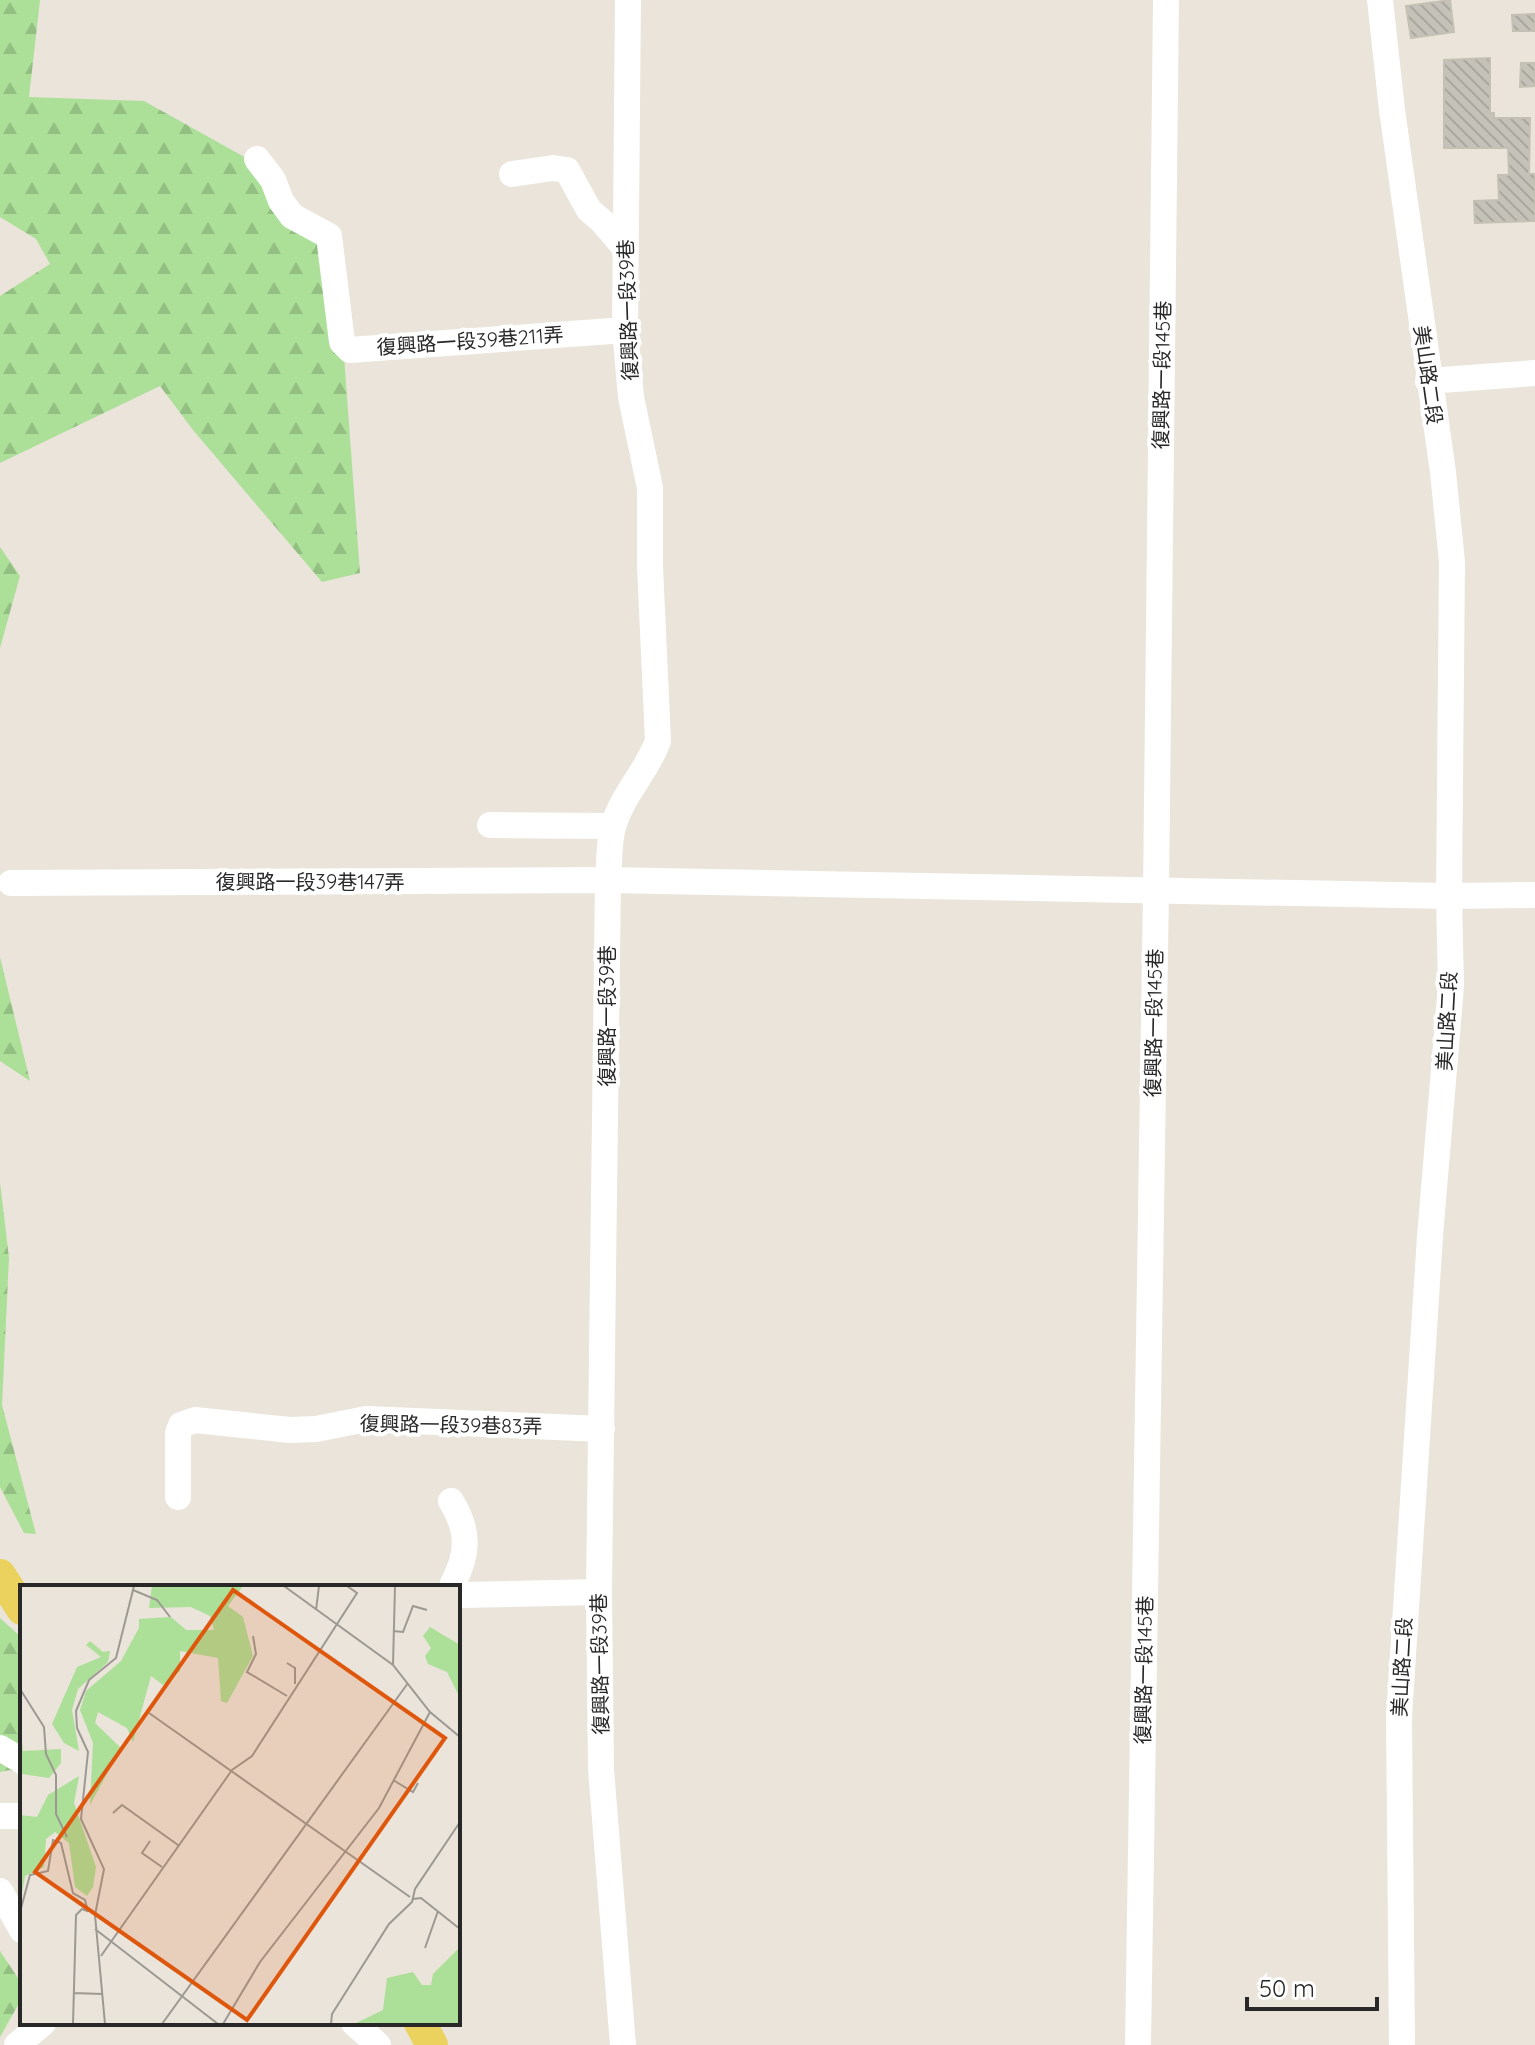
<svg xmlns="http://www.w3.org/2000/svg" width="1535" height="2045" font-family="Quicksand,'Noto Sans TC',sans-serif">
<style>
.forest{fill:url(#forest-firs)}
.building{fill:url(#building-back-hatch);stroke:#c5c0b4;stroke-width:2}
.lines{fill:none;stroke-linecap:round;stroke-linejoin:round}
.minor{stroke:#fff;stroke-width:26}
.major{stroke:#ebd25f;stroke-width:32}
.labels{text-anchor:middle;stroke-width:8;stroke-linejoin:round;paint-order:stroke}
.street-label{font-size:20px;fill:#282828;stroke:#fff}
.inset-road{fill:none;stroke:#9c9993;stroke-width:2}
.view{fill:#de570d;fill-opacity:0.15;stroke:#de570d;stroke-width:4}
.inset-edge{fill:none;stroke:#282828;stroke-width:4}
</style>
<defs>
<pattern id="forest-firs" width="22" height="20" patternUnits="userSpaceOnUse" patternTransform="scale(2)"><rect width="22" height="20" fill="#acdf98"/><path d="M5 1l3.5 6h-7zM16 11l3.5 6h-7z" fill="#94bf83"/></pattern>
<pattern id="building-back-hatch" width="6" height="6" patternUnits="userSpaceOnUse" patternTransform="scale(2)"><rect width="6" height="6" fill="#c5c2b9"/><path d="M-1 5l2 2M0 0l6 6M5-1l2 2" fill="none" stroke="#a9a79f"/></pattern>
</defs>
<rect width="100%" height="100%" fill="#eae4da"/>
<g class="forest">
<path d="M0,0H40L29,97L144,101L248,159L325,254L344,356L360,573L322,582L193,430L160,386L0,463V296L50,264L36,239L0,217Z"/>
<path d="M0,547L20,576L0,648Z"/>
<path d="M0,957L30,1081L0,1061Z"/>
<path d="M0,1182L9,1258L2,1405L36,1534L24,1533L0,1487Z"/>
<path d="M0,1618L22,1638V1773L10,1770L0,1772Z"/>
<path d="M0,1951L22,1984V1998L0,2037Z"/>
</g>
<g class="building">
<path d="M1450,0L1454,32L1411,38L1406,6Z"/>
<path d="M1535,14V31H1513L1512,15Z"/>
<path d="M1490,58V113H1494V118H1530L1529,174H1535V221L1475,223L1474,201L1499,200L1498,175H1509L1508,148H1444V60Z"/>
<path d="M1521,63H1535V86L1520,87Z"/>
</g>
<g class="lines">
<g class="minor">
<path d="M1380,0L1392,110L1443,472L1452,562L1449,896L1451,986L1430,1236L1399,1717L1402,2045"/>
<path d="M257,159L273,180L281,201L292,216L329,236L342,342L350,350L625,330"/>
<path d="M512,174L553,168L567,170L589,210L603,222L625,248"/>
<path d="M1428,381L1535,373"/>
<path d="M490,825L613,826"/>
<path d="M11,883L608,880L1449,896L1535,895"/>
<path d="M178,1497V1433L181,1425L195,1420L290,1430L316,1429L366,1419L602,1429"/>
<path d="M451,1501C469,1530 469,1553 453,1583L455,1587"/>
<path d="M458,1592L463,1595L599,1592"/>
<path d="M0,1748L22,1761"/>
<path d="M0,1816H22"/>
<path d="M0,1891L22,1930"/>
<path d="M354,2023L378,2045"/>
<path d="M17,2045L43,2023"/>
<path d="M623,2045L601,1769L599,1592L608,880C610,863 608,841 614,824C623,794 647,771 658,741L650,566V488L631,397L625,330L628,0"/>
<path d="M1138,2045L1156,891L1166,0"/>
</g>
<g class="major">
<path d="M0,1575L22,1609"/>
<path d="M420,2023L432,2045"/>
</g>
</g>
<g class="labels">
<g class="street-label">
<text transform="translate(628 310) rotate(-92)" y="7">復興路一段39巷</text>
<text transform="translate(470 341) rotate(-4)" y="7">復興路一段39巷211弄</text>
<text transform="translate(1162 375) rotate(-89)" y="7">復興路一段145巷</text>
<text transform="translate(1428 375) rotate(82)" y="7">美山路二段</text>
<text x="310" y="889">復興路一段39巷147弄</text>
<text transform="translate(607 1016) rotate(-90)" y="7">復興路一段39巷</text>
<text transform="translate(1447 1021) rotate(-87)" y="7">美山路二段</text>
<text transform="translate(1154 1023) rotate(-89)" y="7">復興路一段145巷</text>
<text transform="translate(451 1425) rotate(1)" y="7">復興路一段39巷83弄</text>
<text transform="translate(600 1664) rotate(-91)" y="7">復興路一段39巷</text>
<text transform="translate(1402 1667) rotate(-87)" y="7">美山路二段</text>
<text transform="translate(1144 1670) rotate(-89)" y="7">復興路一段145巷</text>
</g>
</g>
<g transform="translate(20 1585)">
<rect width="440" height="440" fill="#eae4da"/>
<path d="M132,1H223L208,21L223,32L233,71L207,118L201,116L198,73L160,66V86L143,100L131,91L113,157L107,143L78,127L75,138L101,163L70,220L73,158L60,125L66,106L101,76L119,43V34L151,32L166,45H194L190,31L171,22L129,23ZM410,42L440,60V113L427,87L408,79L405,71L411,63L403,51ZM70,56L83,67L90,66L88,77L58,104L52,125L59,166L44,158L32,139L57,82L81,72L66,60ZM0,141L3,166L41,164V178L29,193L2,189L0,194ZM59,191L54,218L76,282L73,302L67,311L55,302L49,258L35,247L26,254L24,282L5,291L0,318V230L17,232L28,210ZM440,362V439H334L363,425L367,393L393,387L402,400H411L413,389Z" fill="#acdf98"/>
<path class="inset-road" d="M264,1L373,80L410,127L440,152M113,5L137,15L150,32M296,25L299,1M373,46L383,47L393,21L407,25M233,51L236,69L227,87L267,111M267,78L275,83V99M373,80L375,1M0,104L24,142L26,169L36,190V229L47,252M129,128L390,312M373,195L393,207L398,198M93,228L102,220L158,260M130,256L122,268L142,282M393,314L401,313L440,344M0,327L10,290L28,286L33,255L41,258L53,308L65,315L68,327M75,344L198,439M405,363L418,326M81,371L212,185L232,171L337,8L327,1M53,408L83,409M53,439L56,330L62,324L67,326M85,439L75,330L84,284L61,234L68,167L57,143L56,126L69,95L96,73L114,1M142,439L388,98M203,439L240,377L359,223L410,127M311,439L312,429L369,339L392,317L395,304L440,237"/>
<path class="view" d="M213,5L425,153L227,435L15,287Z"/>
<rect width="440" height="440" class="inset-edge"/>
</g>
<path d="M1247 1997v12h130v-12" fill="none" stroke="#282828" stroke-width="4"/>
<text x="1259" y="1997" font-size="24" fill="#282828" stroke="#ffffff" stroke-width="6" paint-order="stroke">50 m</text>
</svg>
